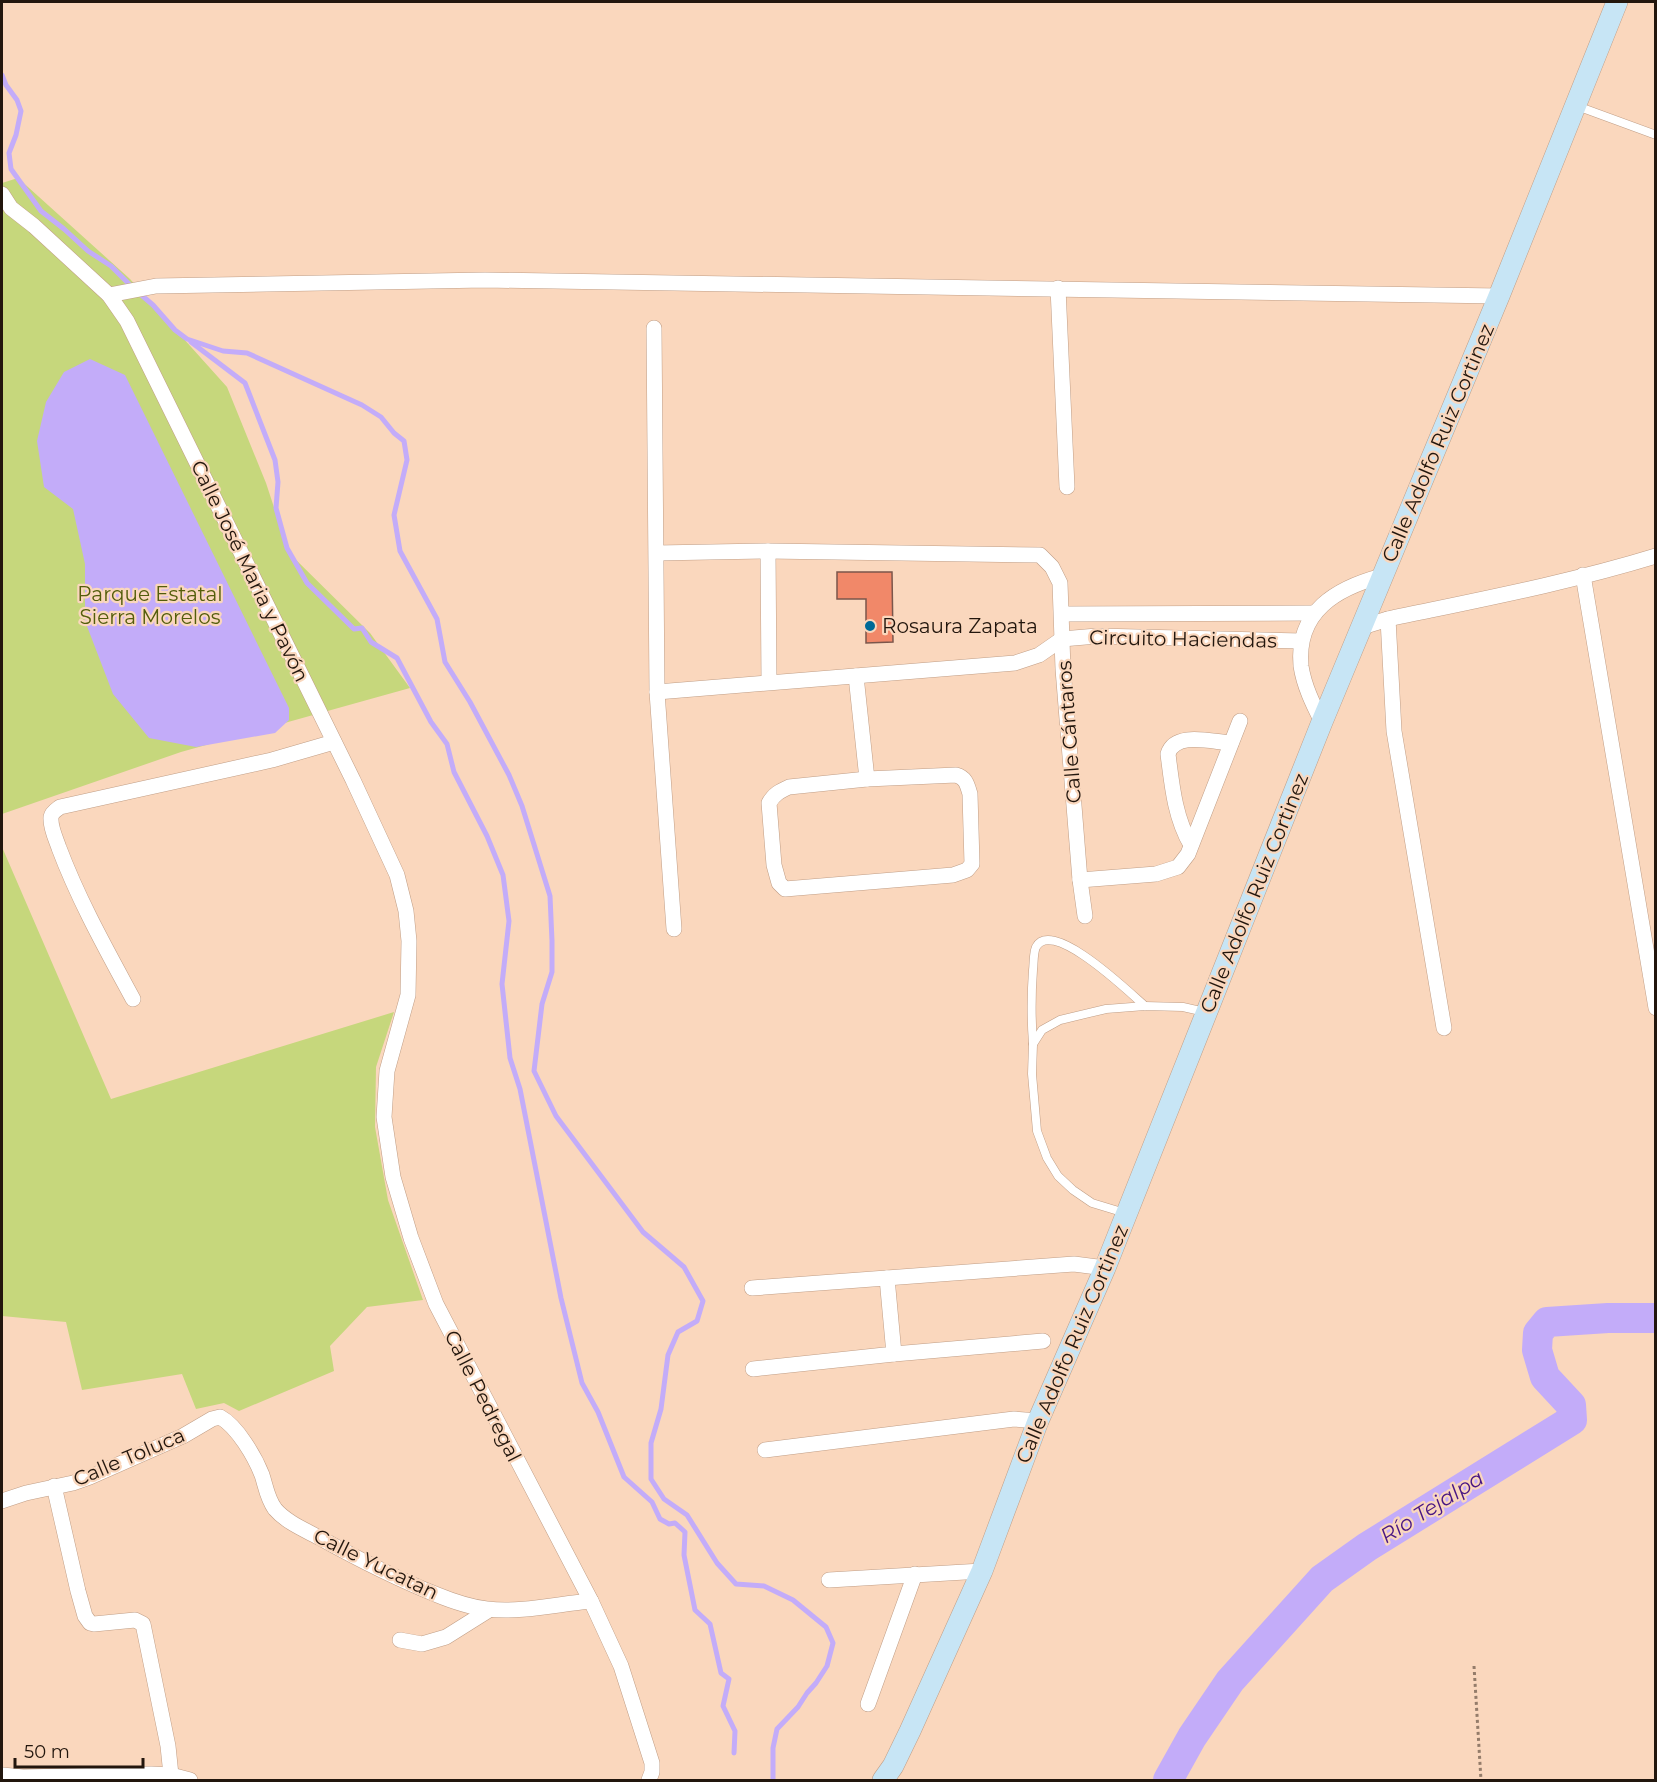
<svg xmlns="http://www.w3.org/2000/svg" width="1657" height="1782" font-family="Montserrat,sans-serif">
<style>
.green{fill:#c6d77c}
.water{fill:#c3acf9}
.lines{fill:none;stroke-linecap:round;stroke-linejoin:round}
.stream{stroke:#c3acf9;stroke-width:5}
.river{stroke:#c3acf9;stroke-width:30}
.building{fill:#f18869;stroke:#7b564b;stroke-width:1.5}
.lane-casing{stroke:#c09e86;stroke-width:9}
.street-casing{stroke:#c09e86;stroke-width:16}
.secondary-casing{stroke:#c09e86;stroke-width:22}
.path{stroke:#947c6a;stroke-width:3;stroke-dasharray:3 3;stroke-linecap:butt}
.lane{stroke:#fff;stroke-width:8}
.street{stroke:#fff;stroke-width:15}
.secondary{stroke:#c7e5f5;stroke-width:21}
.poi-dot{fill:#006997;stroke:#fad7bd;stroke-width:2}
.labels{text-anchor:middle;stroke-width:4.5;stroke-linejoin:round;paint-order:stroke}
.street-label{font-size:20px;fill:#22160d;stroke:#fad7bd}
.park-label{font-size:20px;fill:#535d0b;stroke:#fad7bd}
.poi-label{font-size:20px;fill:#22160d;stroke:#fad7bd;text-anchor:start}
.water-label{font-size:21px;font-style:italic;fill:#481684;stroke:#fad7bd}
</style>
<rect width="100%" height="100%" fill="#fad7bd"/>
<g class="green">
<path d="M18,178L130,279L227,387L266,483L289,553L370,633L410,688L181,752L2,814V183Z"/>
<path d="M2,847L111,1099L394,1012L376,1067L375,1127L388,1200L423,1300L367,1307L330,1346L334,1371L239,1411L224,1403L196,1409L182,1374L82,1390L66,1322L2,1316Z"/>
</g>
<path class="water" d="M90,359L125,375L289,708V720L275,733L196,747L149,738L113,694L85,621V564L73,509L44,487L37,441L46,402L64,372Z"/>
<g class="lines">
<g class="stream">
<path d="M2,75L6,85L17,100L21,111L16,135L9,153L11,169L41,211L64,229L88,251L111,266L132,287"/>
<path d="M139,293L153,305L175,330L187,339L223,351L247,353L362,405L381,417L394,433L404,441L407,460L394,515L400,551L437,619L445,662L470,702L509,775L522,806L550,896L552,941V972L542,1004L534,1071L556,1116L643,1232L684,1267L703,1301L697,1321L678,1332L668,1355L661,1409L651,1443V1479L664,1499L687,1515L717,1563L736,1584L764,1586L793,1600L826,1627L833,1643L827,1666L816,1683L807,1693L798,1707L777,1729L773,1748V1780"/>
<path d="M191,342L245,383L275,460L278,482L276,508L287,548L307,583L354,629L362,628L371,642L397,658L431,722L447,744L454,772L487,836L503,875L509,921L502,984L510,1058L520,1089L561,1298L582,1383L598,1412L624,1477L652,1502L660,1519L669,1524L675,1523L685,1532L684,1555L695,1610L710,1624L721,1673L729,1679L723,1706L735,1731L734,1753"/>
</g>
<path class="river" d="M1168,1780L1192,1737L1230,1681L1322,1579L1367,1547L1572,1420L1571,1405L1545,1377L1537,1350L1538,1333L1547,1322L1608,1318H1656"/>
</g>
<path class="building" d="M837,572H892L893,642L866,643V599H837Z"/>
<g class="lines">
<g class="lane-casing">
<g id="lane">
<path d="M1577,106L1656,135"/>
<path d="M1033,1044C1031,1017 1031,997 1033,970C1034,963 1033,954 1036,947C1052,917 1131,994 1145,1006"/>
<path d="M1125,1213L1092,1203L1073,1190L1058,1176L1047,1158L1037,1131L1032,1074L1033,1044L1042,1030L1060,1020L1106,1009L1145,1006L1183,1007L1205,1012"/>
</g>
</g>
<g class="street-casing">
<g id="street">
<path d="M2,194L11,208L34,226L109,295L127,321L353,780L397,875L406,911L409,941L408,995L387,1071L384,1117L393,1177L411,1238L436,1304L591,1601L621,1666L652,1763V1772L649,1780"/>
<path d="M1058,288L1067,487"/>
<path d="M109,295L156,286L485,280L1499,296"/>
<path d="M654,328L657,692L674,929"/>
<path d="M768,551L769,682"/>
<path d="M657,553L768,551L1040,555L1052,567L1060,583L1063,669L1080,880L1085,916"/>
<path d="M1583,575L1656,1008"/>
<path d="M1062,614L1314,613"/>
<path d="M1388,619L1394,731L1444,1028"/>
<path d="M1362,627L1388,619C1478,600 1568,583 1656,556"/>
<path d="M856,676L867,779"/>
<path d="M657,692L1015,663L1039,655L1062,639L1097,636L1301,641"/>
<path d="M1322,722C1313,704 1304,686 1301,666C1296,611 1337,588 1382,576"/>
<path d="M956,775C966,778 967,784 970,794L972,864L967,870L953,875L785,889L779,883L774,865L769,803C774,794 780,791 789,787L867,779Z"/>
<path d="M1191,845C1175,818 1172,786 1168,754C1175,731 1212,742 1231,743"/>
<path d="M1080,880L1156,874L1178,867L1188,854L1240,721"/>
<path d="M133,999C106,949 79,901 59,848C56,839 50,827 51,817C52,812 56,810 60,807L272,760L334,742"/>
<path d="M752,1288L1074,1264L1105,1268"/>
<path d="M894,1354L1043,1341"/>
<path d="M753,1369L894,1354L887,1278"/>
<path d="M765,1450L1014,1419L1038,1421"/>
<path d="M54,1486L78,1591L85,1616L90,1623L94,1624L135,1620L143,1624L168,1746L171,1775"/>
<path d="M2,1501L26,1493L73,1483L90,1477L183,1436L212,1419L220,1417C237,1426 255,1457 262,1475C266,1487 267,1498 275,1509C286,1522 305,1530 320,1538C358,1559 395,1578 435,1594C452,1601 468,1607 487,1609C521,1613 557,1604 591,1601"/>
<path d="M829,1580L982,1571"/>
<path d="M400,1640L422,1644L446,1637L489,1610"/>
<path d="M868,1704L915,1574"/>
<path d="M2,1775L23,1777L151,1774L171,1775L190,1780"/>
</g>
</g>
<g class="secondary-casing">
<path id="secondary" d="M883,1780L893,1766L910,1731L982,1571L1038,1421L1105,1268L1322,722L1499,296L1617,2"/>
</g>
<path class="path" d="M1474,1666L1481,1780"/>
<use href="#lane" class="lane"/>
<use href="#street" class="street"/>
<use href="#secondary" class="secondary"/>
</g>
<circle class="poi-dot" cx="870" cy="626" r="6"/>
<g class="labels">
<g class="street-label">
<text transform="translate(1438 443) rotate(-67)" y="7">Calle Adolfo Ruiz Cortinez</text>
<text transform="translate(250 571) rotate(64)" y="7">Calle José Maria y Pavón</text>
<text transform="translate(1183 639) rotate(1)" y="7">Circuito Haciendas</text>
<text transform="translate(1069 732) rotate(-94)" y="7">Calle Cántaros</text>
<text transform="translate(1254 893) rotate(-68)" y="7">Calle Adolfo Ruiz Cortinez</text>
<text transform="translate(1072 1344) rotate(-67)" y="7">Calle Adolfo Ruiz Cortinez</text>
<text transform="translate(483 1396) rotate(63)" y="7">Calle Pedregal</text>
<text transform="translate(129 1457) rotate(-23)" y="7">Calle Toluca</text>
<text transform="translate(376 1564) rotate(26)" y="7">Calle Yucatan</text>
</g>
<g class="park-label">
<text x="150" y="601">Parque Estatal<tspan x="150" dy="23">Sierra Morelos</tspan></text>
</g>
<g class="poi-label">
<text x="882" y="633">Rosaura Zapata</text>
</g>
<g class="water-label">
<text transform="translate(1432 1507) rotate(-32)" y="7">Río Tejalpa</text>
</g>
</g>
<rect width="1657" height="1782" fill="none" stroke="#22160d" stroke-width="6"/>
<path d="M15 1758v9h128v-9" fill="none" stroke="#22160d" stroke-width="3"/>
<text x="24" y="1758" font-size="18" fill="#22160d" stroke="#fad7bd" stroke-width="4.5" paint-order="stroke">50 m</text>
</svg>
